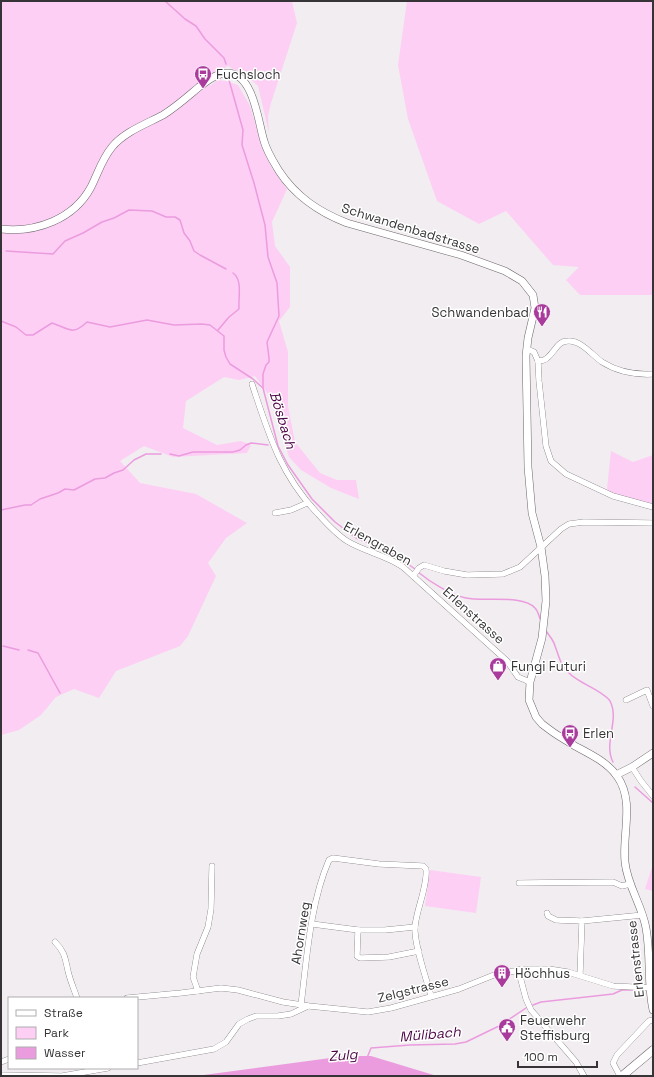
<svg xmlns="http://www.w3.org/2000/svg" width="654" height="1077" font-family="'Space Grotesk',sans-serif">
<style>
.green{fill:#fdcff4}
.water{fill:#eb9cde}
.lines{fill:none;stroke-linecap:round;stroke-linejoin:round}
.stream{stroke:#eb9cde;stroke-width:1.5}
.minor-casing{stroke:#6b666a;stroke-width:6}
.tertiary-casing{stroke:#6b666a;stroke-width:8}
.secondary-casing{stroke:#6b666a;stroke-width:9}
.minor{stroke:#fff;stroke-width:5.5}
.tertiary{stroke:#fff;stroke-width:7}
.secondary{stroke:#fff;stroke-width:8}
.labels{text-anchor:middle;stroke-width:3;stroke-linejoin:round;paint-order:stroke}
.poi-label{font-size:13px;fill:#363436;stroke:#fff;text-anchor:start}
.street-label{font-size:13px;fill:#363436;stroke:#fff}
.water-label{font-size:14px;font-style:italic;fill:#4d0647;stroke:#fff}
</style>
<rect width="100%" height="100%" fill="#f2edf1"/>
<g class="green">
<path d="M1,1H292L297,23L271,103L268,116L269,133L258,86L249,78L228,66L207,77L210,86L217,80L226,81L238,85L250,106L263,150L272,168L287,189L272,222L275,246L290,267V307L279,321L288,352V406L295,442L320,473L337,480H356L359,499L331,488L301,470L289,457L270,397L255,376L239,380L224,377L186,401L183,428L217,445L241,441L251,445L247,453L173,457L144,446L120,461L140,483L196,494L247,523L226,538L208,563L216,576L188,636L180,646L116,671L99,698L74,689L56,697L41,715L19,730L1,735Z"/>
<path d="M407,1H653V295H580L566,280L579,267L553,265L506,211L479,224L437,201L408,119L398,65Z"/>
<path d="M611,451L633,462L653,455V505L612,494L607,489Z"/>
<path d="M653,864V891L645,889Z"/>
<path d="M430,870L481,877L476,913L425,906Z"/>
</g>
<path class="water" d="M345,1056H371L437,1076H196Z"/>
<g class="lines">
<g class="stream">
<path d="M165,1L185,19L196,26L205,39L224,58L226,64"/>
<path d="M229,80L243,130L242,145L254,183L265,225L268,257L277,283L279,316L267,342L269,358V362L266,365L263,374V388L278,446L288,465L312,499L335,522L356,538L395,555L415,569"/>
<path d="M6,251L53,254L65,241L83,233L102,222L114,218L129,210L152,211L166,217H175L180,220L184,233L190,241L194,251L200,255L226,269"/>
<path d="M1,321L16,327L26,335H33L52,323C70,329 72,336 87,322L110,327L147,320L174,325L202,324L210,325L224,336V350L226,357L230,364L253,379L263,388"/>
<path d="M218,330L229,317L239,309C238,298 243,280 233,273"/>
<path d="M170,454L179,456L193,452H233L240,450L246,445L251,443L268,445"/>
<path d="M1,510L25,505H31L40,499L58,493L65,489L74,490L95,479L105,478L114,473L123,470L134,460L146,454H161"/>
<path d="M418,572C430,582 451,595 466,598C484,602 523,594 535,608C538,611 539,616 540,619"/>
<path d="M547,632C550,637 554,641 555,646C559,656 560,665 569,673C578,683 604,691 610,701C620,720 603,743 613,762"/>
<path d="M3,646L19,650"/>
<path d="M28,650L38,653L60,693"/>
<path d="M635,787L653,803"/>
<path d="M533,1005L541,1002L613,994L622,990H639"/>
<path d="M367,1058L371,1048L410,1045L455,1044L466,1042L499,1026L526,1008"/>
</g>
<g class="minor-casing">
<g id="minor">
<path d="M527,349L534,352L538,361L539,381L546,446L551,461L566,474L613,496L653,507"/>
<path d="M538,361C541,361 545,360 547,358C555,352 557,341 568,341C581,340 592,355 602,362C618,372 634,375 653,374"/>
<path d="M252,384C269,435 280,474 318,514C327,524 336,534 347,541C365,552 386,555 403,567L507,661L518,677L530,682"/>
<path d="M275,513L291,510L307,503"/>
<path d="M413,576L419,568L424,565L444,571L467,575L503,574L520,567L561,529L569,524L584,522L653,523"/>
<path d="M626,700L647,690L653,706"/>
<path d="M632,767L641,781L653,796"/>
<path d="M519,883L613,882L622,886L630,884"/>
<path d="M547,913L548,916L556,920L582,921"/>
<path d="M312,924L358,930H385L415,927"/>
<path d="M358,930L357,956L360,958L389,957L419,951"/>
<path d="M55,942C65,952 65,958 68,971C70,980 74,989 77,998"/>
<path d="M518,969L526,999L531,1010L576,1062L584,1076"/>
<path d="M580,975L582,921L643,915"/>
<path d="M198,991L193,977L197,954L208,927L211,909L212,866"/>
<path d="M127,998L181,993L221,988L238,990L283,1002L309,1006L368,1012L391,1008L459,989L499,973L531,969H549L568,972L613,986L652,988"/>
<path d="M301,1005C307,957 310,904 329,860L333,858L379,864L423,866L426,869C428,886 416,910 415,927C414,945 426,977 431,996"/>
<path d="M1,1062L9,1059"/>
<path d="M137,1063L214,1049L226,1042L239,1024L248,1019L256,1016H278L291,1014L308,1006"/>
<path d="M1,1075L62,1076L108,1068"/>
<path d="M620,1076L613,1063L617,1055L649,1021L653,1020"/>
</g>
</g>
<g class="tertiary-casing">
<g id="tertiary">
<path d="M1,229C36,233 74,219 91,187C98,173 102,159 112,147C124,132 146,124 163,115C176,107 187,97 199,87C208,80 217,73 228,73C254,74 258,122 264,141C267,152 273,161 279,171C296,197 319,212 347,223L461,255L505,271L522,281L533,295L535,308L528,338L526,356L528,467L532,513L541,547L545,576L546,601L542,638L530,682L529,700L536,717L542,724L550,730C558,736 567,741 575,746C590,754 607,762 617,776C635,801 622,834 625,862C627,885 642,905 646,928C651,955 647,983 653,1010"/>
<path d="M616,775L632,767L653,753"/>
</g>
</g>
<g class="secondary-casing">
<path id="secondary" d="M622,1076L653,1050"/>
</g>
<use href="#minor" class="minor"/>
<use href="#tertiary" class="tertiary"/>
<use href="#secondary" class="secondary"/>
</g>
<defs>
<g id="bus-pin" transform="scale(0.9)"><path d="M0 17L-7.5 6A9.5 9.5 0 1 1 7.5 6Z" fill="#a83b9b" stroke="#fff"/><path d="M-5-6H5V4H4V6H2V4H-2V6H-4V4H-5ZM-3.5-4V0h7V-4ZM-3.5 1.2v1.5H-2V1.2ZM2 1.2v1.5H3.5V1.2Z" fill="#fff"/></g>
<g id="restaurant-pin" transform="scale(0.9)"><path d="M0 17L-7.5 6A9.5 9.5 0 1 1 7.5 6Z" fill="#a83b9b" stroke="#fff"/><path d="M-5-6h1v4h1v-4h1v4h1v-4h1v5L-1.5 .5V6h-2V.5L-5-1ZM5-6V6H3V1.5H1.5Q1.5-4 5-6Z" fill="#fff"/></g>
<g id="shop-pin" transform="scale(0.9)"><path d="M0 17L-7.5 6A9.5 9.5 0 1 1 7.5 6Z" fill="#a83b9b" stroke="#fff"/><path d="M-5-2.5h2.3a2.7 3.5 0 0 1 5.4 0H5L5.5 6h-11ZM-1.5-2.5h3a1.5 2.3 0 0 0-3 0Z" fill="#fff"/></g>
<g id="building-pin" transform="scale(0.9)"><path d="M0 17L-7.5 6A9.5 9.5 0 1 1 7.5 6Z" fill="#a83b9b" stroke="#fff"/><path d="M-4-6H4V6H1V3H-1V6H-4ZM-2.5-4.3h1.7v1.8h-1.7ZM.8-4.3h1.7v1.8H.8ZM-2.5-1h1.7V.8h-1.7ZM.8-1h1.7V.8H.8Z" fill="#fff"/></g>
<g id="civic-pin" transform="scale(0.9)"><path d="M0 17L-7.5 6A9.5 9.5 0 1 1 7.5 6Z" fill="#a83b9b" stroke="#fff"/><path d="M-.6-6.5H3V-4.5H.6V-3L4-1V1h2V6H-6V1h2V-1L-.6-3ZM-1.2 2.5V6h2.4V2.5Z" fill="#fff"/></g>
</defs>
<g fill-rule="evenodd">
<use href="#bus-pin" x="203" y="74"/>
<use href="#restaurant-pin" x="542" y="312"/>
<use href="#shop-pin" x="498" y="666"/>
<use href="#bus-pin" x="570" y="733"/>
<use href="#building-pin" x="502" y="973"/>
<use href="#civic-pin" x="507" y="1027"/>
</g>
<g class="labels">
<g class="poi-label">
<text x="216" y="79">Fuchsloch</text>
<text x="529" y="317" text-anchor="end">Schwandenbad</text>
<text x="511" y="671">Fungi Futuri</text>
<text x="583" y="738">Erlen</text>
<text x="515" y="978">Höchhus</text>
<text x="520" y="1025">Feuerwehr<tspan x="520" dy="15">Steffisburg</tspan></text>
</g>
<g class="street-label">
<text transform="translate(411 228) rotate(17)" y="5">Schwandenbadstrasse</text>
<text transform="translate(378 543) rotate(29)" y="5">Erlengraben</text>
<text transform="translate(474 615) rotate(42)" y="5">Erlenstrasse</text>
<text transform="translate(300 933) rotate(-81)" y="5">Ahornweg</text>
<text transform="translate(635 959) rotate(-96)" y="5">Erlenstrasse</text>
<text transform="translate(413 989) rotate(-14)" y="5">Zelgstrasse</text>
</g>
<g class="water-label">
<text transform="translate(283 420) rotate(73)" y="5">Bösbach</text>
<text transform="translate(430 1034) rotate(-5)" y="5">Mülibach</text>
<text transform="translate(343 1055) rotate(-4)" y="5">Zulg</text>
</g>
</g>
<rect width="654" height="1077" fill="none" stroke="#363436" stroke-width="4"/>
<rect x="8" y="997" width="130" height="72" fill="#ffffff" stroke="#afaeaf"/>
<rect x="16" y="1010" width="20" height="6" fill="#ffffff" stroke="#afaeaf"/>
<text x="44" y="1017" font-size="12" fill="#363436">Straße</text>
<rect x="16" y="1027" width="20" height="12" fill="#fdcff4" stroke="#afaeaf"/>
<text x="44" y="1037" font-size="12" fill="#363436">Park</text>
<rect x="16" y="1047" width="20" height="12" fill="#eb9cde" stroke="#afaeaf"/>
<text x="44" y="1057" font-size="12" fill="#363436">Wasser</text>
<path d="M518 1061v6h79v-6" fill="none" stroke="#363436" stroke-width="2"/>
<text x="524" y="1061" font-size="12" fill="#363436" stroke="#ffffff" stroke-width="3" paint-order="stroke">100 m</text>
</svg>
